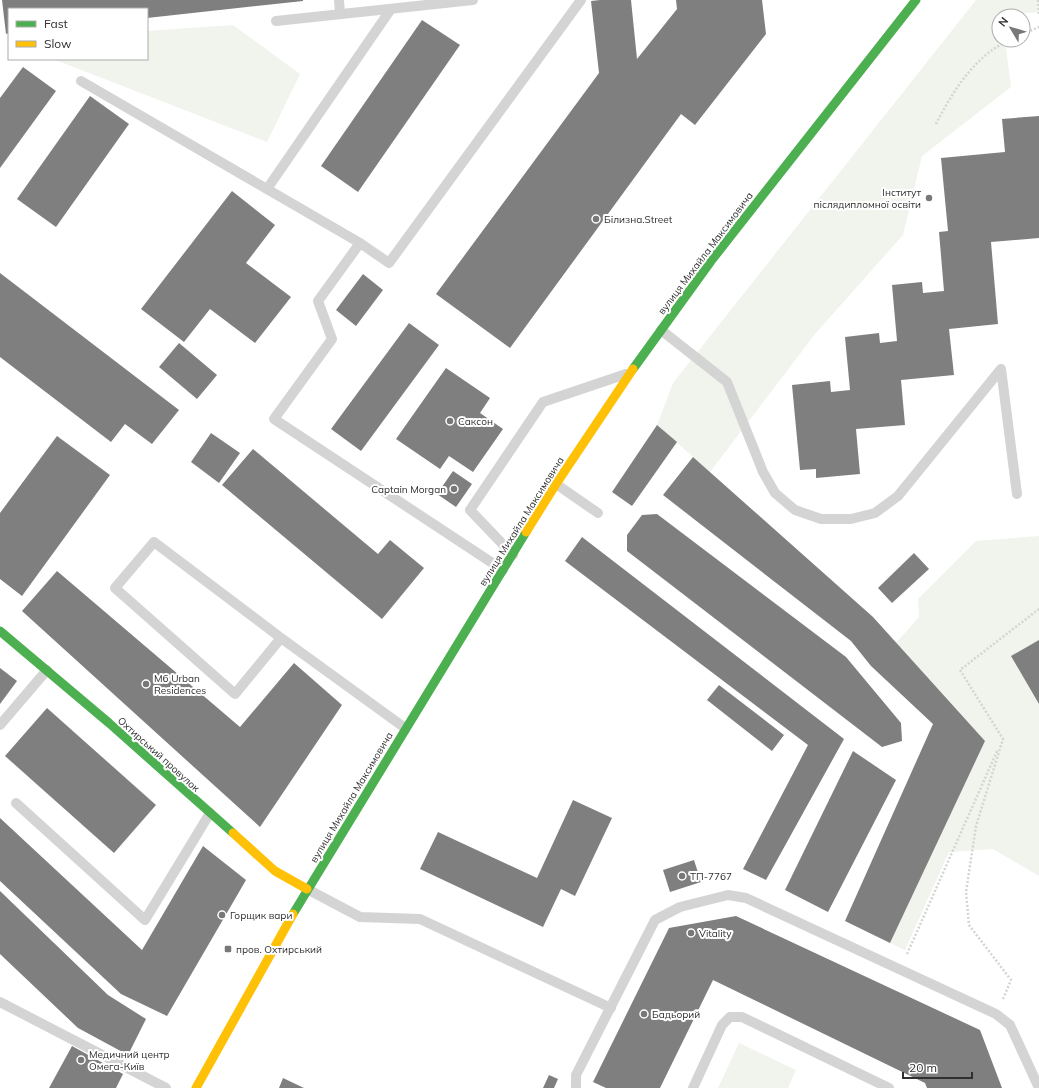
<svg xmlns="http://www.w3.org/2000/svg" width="1039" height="1088" font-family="Mulish,sans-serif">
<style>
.green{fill:#f0f4ed}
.building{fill:#7f7f7f}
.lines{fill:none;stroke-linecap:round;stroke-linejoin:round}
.path{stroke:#d4d4d4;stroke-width:2.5;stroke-dasharray:2 2;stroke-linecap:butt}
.lane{stroke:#d4d4d4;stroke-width:10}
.fast{stroke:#4caf50;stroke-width:9}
.slow{stroke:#ffc107;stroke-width:9}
.poi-dot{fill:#787878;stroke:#fff;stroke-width:1.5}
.labels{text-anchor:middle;stroke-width:4;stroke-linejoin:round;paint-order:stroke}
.poi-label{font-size:10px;fill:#2f2f2f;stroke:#fff;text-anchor:start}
.street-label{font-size:10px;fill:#2f2f2f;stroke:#fff}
</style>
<rect width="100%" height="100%" fill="#fff"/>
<g class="green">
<path d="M976,0H1039V12L999,16V40H1005L1011,87L922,156L903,235L815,334L710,472L657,425L673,383Z"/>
<path d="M233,25L300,74L267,142L53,59H147V31Z"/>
<path d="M1039,536V876L993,849L949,852L905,950L890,943L985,741L896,643L919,617L918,599L976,541Z"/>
<path d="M739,1043L796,1070L788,1088H718Z"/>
</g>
<g class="building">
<path d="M2,0H303V1L147,18V9H9V33L6,34Z"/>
<path d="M600,0H631L637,59L677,9L676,0H762L766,34L695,125L681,114L510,348L436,294L599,73L591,1Z"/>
<path d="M422,20L460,45L358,192L321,166Z"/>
<path d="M23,67L56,91L0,168V98Z"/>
<path d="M90,96L129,124L56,227L17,199Z"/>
<path d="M1039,116V238L991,242L998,324L949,329L954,375L901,380L905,425L856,429L860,474L816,478V469L800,470L792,385L830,381L831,392L850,390L845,337L879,333L880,343L897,341L892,285L922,282L923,293L944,291L939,232L948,231L941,158L1005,152L1002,119Z"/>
<path d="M232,191L275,225L246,263L291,297L255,343L210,309L184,342L141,309Z"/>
<path d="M0,273L179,410L152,444L125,424L111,442L0,357Z"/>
<path d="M363,274L383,290L356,326L336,310Z"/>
<path d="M409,323L439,345L361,451L331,429Z"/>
<path d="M179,343L217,375L197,399L159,367Z"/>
<path d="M446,368L490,398L480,413L503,429L473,472L449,456L440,469L396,439Z"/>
<path d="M657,425L677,442L632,506L612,492Z"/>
<path d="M211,433L240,453L219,483L191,462Z"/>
<path d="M57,436L110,475L22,596L0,579V513Z"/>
<path d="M253,449L378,554L390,540L424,568L382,619L222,485Z"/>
<path d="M693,457L873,617L985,741L890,943L845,921L933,724L871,666L851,641L663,495Z"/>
<path d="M453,471L472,484L456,507L437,494Z"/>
<path d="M657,514L846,657L901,723L902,741L882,747L627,551V535L642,515Z"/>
<path d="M582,537L844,739L766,880L743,869L808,745L565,561Z"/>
<path d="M914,553L929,569L892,603L878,588Z"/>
<path d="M57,571L240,727L294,663L342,705L260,827L22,611Z"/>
<path d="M1039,640V704L1011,656Z"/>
<path d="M0,668L17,681L0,704Z"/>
<path d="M719,685L784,735L772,751L707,700Z"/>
<path d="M47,708L156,805L114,853L5,756Z"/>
<path d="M853,751L896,780L828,912L785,890Z"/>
<path d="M573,800L612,818L575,896L561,889L543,927L420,869L438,832L537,878Z"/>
<path d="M0,818L142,950L203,846L246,880L167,1016L121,994L0,881Z"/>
<path d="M694,860L701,882L670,892L663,870Z"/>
<path d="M0,891L108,995L146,1019L128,1055L78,1028L0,954Z"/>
<path d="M736,916L980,1030L1002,1088H927L925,1083L713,980L660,1088H606L593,1082L669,928Z"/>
<path d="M72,1046L123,1074L116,1088H49Z"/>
<path d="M549,1075L558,1079L554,1088H543Z"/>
<path d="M283,1078L304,1088H279Z"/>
</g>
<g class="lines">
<g class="path">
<path d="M1038,0L1039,14"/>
<path d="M1023,34L1039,27"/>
<path d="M936,124C953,91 975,55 1010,40"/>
<path d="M907,954L998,749"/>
<path d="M1003,999L1011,980L969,925L966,892L976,826L1003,739L960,670L1039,609"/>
</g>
<g class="lane">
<path d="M339,0L340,14"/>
<path d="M276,21L473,0"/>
<path d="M81,81L360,243L318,301L332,339L274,419L503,570"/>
<path d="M267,189L391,9"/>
<path d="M360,243L389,263L581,0"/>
<path d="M661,330L727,382L763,472L775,493L795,510L821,519H851L875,513L898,496L1001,369L1017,494"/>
<path d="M556,484L598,513"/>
<path d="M513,555L470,510L543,402L626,374"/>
<path d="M281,638L235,694L115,588L154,542L281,638L405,728"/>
<path d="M0,725L47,670"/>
<path d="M16,803L145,920L210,813"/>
<path d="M307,889L360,917L420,919L611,1008"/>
<path d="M0,1002L166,1088"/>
<path d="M576,1088V1075L655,920L680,907L728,895L746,898L996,1014L1010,1025L1039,1088"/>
<path d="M693,1088L722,1025L730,1017H742L889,1088"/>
</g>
<g class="fast">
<path d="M633,369L711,261L916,0"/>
<path d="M0,631L109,723L233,833"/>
<path d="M293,914L526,532"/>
</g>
<g class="slow">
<path d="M526,532L556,484L633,369"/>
<path d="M233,833L275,871L307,889"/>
<path d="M196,1088L293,914"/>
</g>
</g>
<g class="poi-dot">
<circle cx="929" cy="198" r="4"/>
<circle cx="596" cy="219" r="4"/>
<circle cx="450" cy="421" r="4"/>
<circle cx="454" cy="489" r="4"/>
<circle cx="146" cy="684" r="4"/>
<circle cx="682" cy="876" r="4"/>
<circle cx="222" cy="915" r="4"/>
<circle cx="691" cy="933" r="4"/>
<rect x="224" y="945" width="8" height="8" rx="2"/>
<circle cx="644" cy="1014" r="4"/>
<circle cx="81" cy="1060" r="4"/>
</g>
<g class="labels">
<g class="poi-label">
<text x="921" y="196" text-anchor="end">Інститут<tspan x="921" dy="12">післядипломної освіти</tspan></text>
<text x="604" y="223">Білизна.Street</text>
<text x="458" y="425">Саксон</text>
<text x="446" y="493" text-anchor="end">Captain Morgan</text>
<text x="154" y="682">M6 Urban<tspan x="154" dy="12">Residences</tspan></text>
<text x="690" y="880">ТП-7767</text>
<text x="230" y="919">Горщик вари</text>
<text x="699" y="937">Vitality</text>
<text x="236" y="953">пров. Охтирський</text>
<text x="652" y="1018">Бадьорий</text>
<text x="89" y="1058">Медичний центр<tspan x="89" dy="12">Омега-Київ</tspan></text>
</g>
<g class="street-label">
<text transform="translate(705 253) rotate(-53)" y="4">вулиця Михайла Максимовича</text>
<text transform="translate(521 521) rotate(-58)" y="4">вулиця Михайла Максимовича</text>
<text transform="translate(159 754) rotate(42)" y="4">Охтирський провулок</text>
<text transform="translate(351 797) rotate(-59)" y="4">вулиця Михайла Максимовича</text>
</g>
</g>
<rect x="8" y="8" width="140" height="52" fill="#ffffff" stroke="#acacac"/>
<rect x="16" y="21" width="20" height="6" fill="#4caf50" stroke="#acacac"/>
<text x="44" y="28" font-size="12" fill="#2f2f2f">Fast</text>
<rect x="16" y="41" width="20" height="6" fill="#ffc107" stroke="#acacac"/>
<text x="44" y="48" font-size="12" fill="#2f2f2f">Slow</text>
<g transform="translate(1011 28) rotate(308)"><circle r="19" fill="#ffffff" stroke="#acacac"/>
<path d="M0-3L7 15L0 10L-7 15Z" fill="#787878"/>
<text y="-6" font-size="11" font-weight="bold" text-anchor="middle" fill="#2f2f2f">N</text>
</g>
<path d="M903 1072v6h69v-6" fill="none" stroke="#2f2f2f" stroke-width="2"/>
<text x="909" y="1072" font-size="12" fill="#2f2f2f" stroke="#ffffff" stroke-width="3" paint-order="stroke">20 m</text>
</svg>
